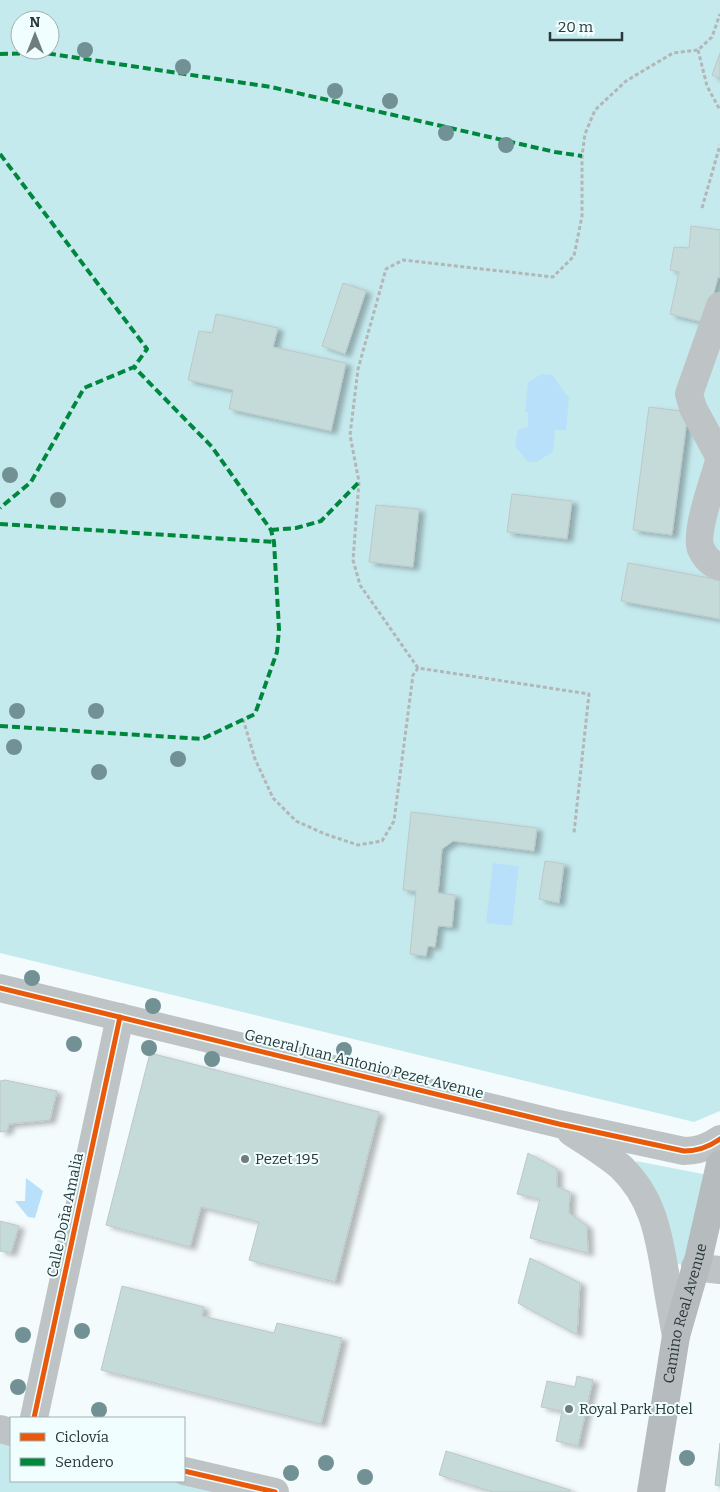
<svg xmlns="http://www.w3.org/2000/svg" width="720" height="1492" font-family="Bitter,serif">
<style>
.green{fill:#c5eaee;fill-rule:evenodd}
.water{fill:#b9e0fb}
.building{fill:#c4dbd9;stroke:#bec7c7;filter:url(#shadow)}
.lines{fill:none;stroke-linecap:round;stroke-linejoin:round}
.path{stroke:#b2b6b7;stroke-width:3;stroke-dasharray:4 2.5;stroke-linecap:butt}
.minor{stroke:#bec4c5;stroke-width:28}
.major{stroke:#b6bcbe;stroke-width:28}
.quiet{stroke:#00873e;stroke-width:4;stroke-dasharray:8 4;stroke-linecap:butt}
.cycleway-casing{stroke:#f0feff;stroke-width:8}
.cycleway{stroke:#e8590c;stroke-width:5}
.tree{fill:#729194}
.poi-dot{fill:#717c7d;stroke:#f0feff;stroke-width:2}
.labels{text-anchor:middle;stroke-width:4;stroke-linejoin:round;paint-order:stroke}
.street-label{font-size:15px;fill:#2a3839;stroke:#f0feff}
.poi-label{font-size:15px;fill:#2a3839;stroke:#f0feff;text-anchor:start}
</style>
<defs>
<filter id="shadow"><feDropShadow dx="5.5" dy="3" stdDeviation="2.5" flood-color="#0004"/></filter>
</defs>
<rect width="100%" height="100%" fill="#f4fbfc"/>
<g class="green">
<path d="M0,0H720V1111L694,1122L0,953ZM20,20H50V50H20Z"/>
<path d="M636,1161L708,1175L682,1265L675,1263Z"/>
<path d="M0,1437L11,1440V1481H183L231,1492H0Z"/>
</g>
<g class="water">
<path d="M541,374L552,375L569,398L566,430H555L553,452L536,462H528L515,446L518,430L528,426V413L525,411L528,382Z"/>
<path d="M493,863L519,866L512,926L486,923Z"/>
<path d="M26,1178L43,1191L35,1218L28,1217L15,1201H25Z"/>
</g>
<g class="building">
<path d="M720,53V78L712,75Z"/>
<path d="M691,226L720,230V278L718,277L706,323L670,314L679,272L670,270L674,247L689,248Z"/>
<path d="M343,283L366,291L345,354L322,346Z"/>
<path d="M216,314L278,328L273,347L346,363L331,431L229,409L233,390L188,380L199,331L212,333Z"/>
<path d="M649,407L688,412L672,535L633,530Z"/>
<path d="M512,494L572,501L567,539L507,532Z"/>
<path d="M376,505L419,509L413,567L369,562Z"/>
<path d="M628,563L720,580V619L621,601Z"/>
<path d="M411,812L537,828L534,851L453,841L442,849L438,893L455,895L452,927L438,926L435,947L428,946L426,956L410,954L416,891L403,890Z"/>
<path d="M545,861L564,864L559,903L539,899Z"/>
<path d="M150,1053L379,1112L335,1282L249,1260L259,1222L201,1207L190,1247L106,1225Z"/>
<path d="M5,1080L57,1091L50,1120L9,1124L7,1131L0,1132V1081Z"/>
<path d="M528,1153L557,1169V1187L570,1192L569,1213L587,1226L588,1253L530,1238L540,1199L517,1194Z"/>
<path d="M0,1221L19,1226L11,1253L0,1251Z"/>
<path d="M530,1258L580,1283L577,1335L518,1303Z"/>
<path d="M122,1286L204,1307L202,1316L274,1333L277,1323L342,1338L321,1424L101,1370Z"/>
<path d="M577,1376L593,1380L578,1446L556,1441L562,1411L541,1407L547,1381L575,1387Z"/>
<path d="M720,1443V1486L715,1485Z"/>
<path d="M446,1451L570,1490V1492H493L439,1475Z"/>
</g>
<g class="lines">
<g class="path">
<path d="M698,50L707,86L720,110"/>
<path d="M702,208L720,145"/>
<path d="M418,668L360,585L353,560L359,482L350,435L358,369L386,269L403,260L553,277L574,256L582,216V156L585,134L595,110L626,81L673,53L698,50L712,37L720,14"/>
<path d="M243,719L255,759L273,798L296,821L325,834L358,845L382,841L394,821L413,675L418,668L589,694L574,833"/>
</g>
<g class="minor">
<path d="M720,458L693,408L689,394L720,306"/>
<path d="M720,458C715,476 694,533 701,549C705,558 711,564 720,567"/>
<path d="M0,988L559,1124L684,1151C697,1151 709,1147 720,1139"/>
<path d="M571,1132C587,1143 606,1154 621,1167C652,1197 658,1231 665,1272C668,1293 672,1314 676,1336"/>
<path d="M695,1267L720,1270"/>
<path d="M34,1418L120,1017"/>
<path d="M0,1429L11,1432"/>
<path d="M184,1471L275,1492"/>
</g>
<path class="major" id="s1" d="M651,1492L676,1336L699,1256L720,1164"/>
<g class="quiet">
<path d="M0,54L45,53L271,87L555,152L582,156"/>
<path d="M0,154L147,349L134,367L84,388L31,482L0,508"/>
<path d="M0,524L274,542"/>
<path d="M271,530L296,528L321,521L359,482"/>
<path d="M0,726L202,739L255,714L277,652L279,629L274,542L271,530L212,447L134,367"/>
</g>
<g class="cycleway-casing">
<g id="cycleway">
<path d="M0,988L559,1124L684,1151C697,1151 709,1147 720,1139"/>
<path d="M34,1418L120,1017"/>
<path d="M184,1471L275,1492"/>
</g>
</g>
<use href="#cycleway" class="cycleway"/>
</g>
<g class="tree">
<circle cx="85" cy="50" r="8"/>
<circle cx="183" cy="67" r="8"/>
<circle cx="335" cy="91" r="8"/>
<circle cx="390" cy="101" r="8"/>
<circle cx="446" cy="133" r="8"/>
<circle cx="506" cy="145" r="8"/>
<circle cx="10" cy="475" r="8"/>
<circle cx="58" cy="500" r="8"/>
<circle cx="17" cy="711" r="8"/>
<circle cx="96" cy="711" r="8"/>
<circle cx="14" cy="747" r="8"/>
<circle cx="178" cy="759" r="8"/>
<circle cx="99" cy="772" r="8"/>
<circle cx="32" cy="978" r="8"/>
<circle cx="153" cy="1006" r="8"/>
<circle cx="74" cy="1044" r="8"/>
<circle cx="149" cy="1048" r="8"/>
<circle cx="344" cy="1050" r="8"/>
<circle cx="212" cy="1059" r="8"/>
<circle cx="82" cy="1331" r="8"/>
<circle cx="23" cy="1335" r="8"/>
<circle cx="18" cy="1387" r="8"/>
<circle cx="99" cy="1410" r="8"/>
<circle cx="687" cy="1458" r="8"/>
<circle cx="326" cy="1463" r="8"/>
<circle cx="291" cy="1473" r="8"/>
<circle cx="365" cy="1477" r="8"/>
</g>
<g class="poi-dot">
<circle cx="245" cy="1159" r="5"/>
<circle cx="569" cy="1409" r="5"/>
</g>
<g class="labels">
<g class="street-label">
<text transform="translate(364 1064) rotate(14)" y="5">General Juan Antonio Pezet Avenue</text>
<text transform="translate(65 1215) rotate(-78)" y="5">Calle Doña Amalia</text>
<text dy="5" stroke="none"><textPath href="#s1" startOffset="182">Camino Real Avenue</textPath></text>
</g>
<g class="poi-label">
<text x="255" y="1164">Pezet 195</text>
<text x="579" y="1414">Royal Park Hotel</text>
</g>
</g>
<rect x="10" y="1417" width="175" height="65" fill="#f0feff" stroke="#a1afb0"/>
<rect x="20" y="1433" width="25" height="8" fill="#e8590c" stroke="#a1afb0"/>
<text x="55" y="1442" font-size="15" fill="#2a3839">Ciclovía</text>
<rect x="20" y="1458" width="25" height="8" fill="#00873e" stroke="#a1afb0"/>
<text x="55" y="1467" font-size="15" fill="#2a3839">Sendero</text>
<g transform="translate(35 35)"><circle r="24" fill="#f0feff" stroke="#a1afb0"/>
<path d="M0-4L9 19L0 12L-9 19Z" fill="#717c7d"/>
<text y="-8" font-size="14" font-weight="bold" text-anchor="middle" fill="#2a3839">N</text>
</g>
<path d="M550 32v8h72v-8" fill="none" stroke="#2a3839" stroke-width="2.5"/>
<text x="558" y="32" font-size="15" fill="#2a3839" stroke="#f0feff" stroke-width="4" paint-order="stroke">20 m</text>
</svg>
